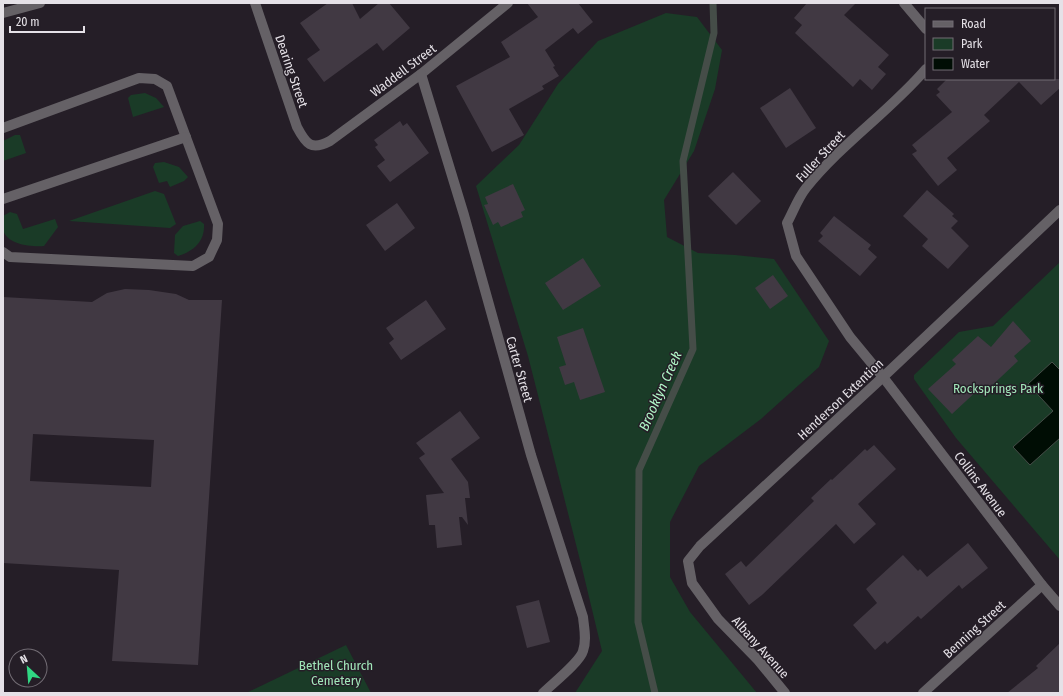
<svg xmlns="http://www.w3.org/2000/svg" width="1063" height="696" font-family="'Fira Sans Condensed',sans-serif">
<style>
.green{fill:#1a3b27}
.water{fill:#000d04;stroke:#454d48}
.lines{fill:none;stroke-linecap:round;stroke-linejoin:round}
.stream{stroke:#454d48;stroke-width:7}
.building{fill:#413943;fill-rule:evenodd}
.service{stroke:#656166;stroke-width:10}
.minor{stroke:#656166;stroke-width:10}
.labels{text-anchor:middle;stroke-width:3;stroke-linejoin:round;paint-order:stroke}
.street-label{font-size:13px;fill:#e5e1e7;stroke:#251e27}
.park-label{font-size:13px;fill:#a1e6b9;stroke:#251e27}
.water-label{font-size:14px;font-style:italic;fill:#b0f6c7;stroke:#251e27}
</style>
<rect width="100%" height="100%" fill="#251e27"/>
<g class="green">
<path d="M666,13L697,17L722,50L715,89L694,151L664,200L667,237L698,253L735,255L774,259L829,341L819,367L761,419L699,466L670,522V577L690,612L757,693H575L602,651L582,568L528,356L476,186L519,145L558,84L598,41Z"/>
<path d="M145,93L156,98L164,107L133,117L128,98L131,95Z"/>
<path d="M15,135H20L26,153L3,161V141Z"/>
<path d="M164,162L179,167L188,177L184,181L170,187L167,181L159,183L153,167L155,163Z"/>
<path d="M155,191L164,194L176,224L170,228L69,221Z"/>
<path d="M10,212L17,214L23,229L55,219L58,227L44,246C32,247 6,245 3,229C2,225 3,220 3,216Z"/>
<path d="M200,221L204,224C205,241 194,251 178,256L174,253L175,235L183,226Z"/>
<path d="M1060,262V560L956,438L914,379V375L959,332L993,326Z"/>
<path d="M346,645L371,693H246Z"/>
</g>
<path class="water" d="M1052,362L1060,370V438L1030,465L1013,447L1053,411L1028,384Z"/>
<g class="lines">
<path class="stream" d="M655,693L638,622L639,470L693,349L683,161L714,33L713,3"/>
</g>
<g class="building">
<path d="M328,3H352L360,19L379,3H389L410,28L383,51L377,43L324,82L307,59L320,50L300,23Z"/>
<path d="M527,3H578L593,22L578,34L573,28L545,50L555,66L553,67L559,76L542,86L544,89L509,109L524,135L492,152L456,86L510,57L501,42L538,17Z"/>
<path d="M807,3H856L844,15L889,55L878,67L886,74L872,90L860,79L853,87L795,33L802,25L794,18Z"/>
<path d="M947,79H1060V88L1041,105L1019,82L984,115L990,121L947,158L957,170L938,186L912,154L917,151L912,145L952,112L936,95L940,92L937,89Z"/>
<path d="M790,88L816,128L786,148L760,108Z"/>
<path d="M400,121L403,126L407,123L429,153L390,182L377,166L385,160L375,147L378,145L374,140Z"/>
<path d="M733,172L761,201L736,225L708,196Z"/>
<path d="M513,184L525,210L521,212L523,217L501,227L498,222L493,225L484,205L488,204L485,197Z"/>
<path d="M927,190L954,214L952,216L958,221L951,228L969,246L948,269L922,246L928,239L903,216Z"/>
<path d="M397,203L415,228L385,251L366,225Z"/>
<path d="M834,216L871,245L868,249L877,257L860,276L818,241L823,236L820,233Z"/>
<path d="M583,258L601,286L563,310L545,283Z"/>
<path d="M773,275L788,296L770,309L755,288Z"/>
<path d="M125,289L149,290L176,294L189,300H222L198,665L112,661L119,570L3,563V297L92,302L107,293ZM33,434L154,440L151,487L30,481Z"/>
<path d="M426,300L446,329L401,360L389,343L394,339L386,328Z"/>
<path d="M1013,321L1031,341L1014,356L1018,361L984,393L980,388L952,414L928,389L956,364L952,360L978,336L991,347Z"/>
<path d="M583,328L605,392L580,400L574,382L565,385L559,367L566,365L557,337Z"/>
<path d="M460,411L480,438L451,459L468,482L470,498H465L468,525L462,517H459L462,545L437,548L435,525H429L426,495L444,493L419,458L425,454L416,443Z"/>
<path d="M874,445L896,469L858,504L876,524L854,544L836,524L762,595L749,605L725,574L741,561L746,567L814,501L811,498L831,479L832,480L865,449L867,451Z"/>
<path d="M968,543L988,568L962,589L959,585L921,619L918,616L887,644L885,641L875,650L853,625L877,603L866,589L903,555L918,571L920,569L927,577Z"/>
<path d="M539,600L550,642L527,648L516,606Z"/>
<path d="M1060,643V693H1007L1038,668L1036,666Z"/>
</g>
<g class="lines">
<g class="service">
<path d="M3,128L139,78L155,79L167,86L218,224L217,240L209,257L193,266L10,257L3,252"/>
<path d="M3,199L186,137"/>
</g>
<g class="minor">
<path d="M255,3L297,127C306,144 311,151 330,141L421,74L508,3"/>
<path d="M904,3L926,29"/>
<path d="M3,13L40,3"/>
<path d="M926,69C889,112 841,144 806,188C798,198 793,212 787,223L796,256L850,337L883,377L1042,585L1060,606"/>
<path d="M421,74L464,215L531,455L583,617C584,628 587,640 583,651C580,662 552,684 543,693"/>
<path d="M785,693L758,660L718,619L692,583L688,561L700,546L883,377L1060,210"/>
<path d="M923,693L1042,585"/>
</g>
</g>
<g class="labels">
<g class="street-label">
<text transform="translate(403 70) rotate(-37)" y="5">Waddell Street</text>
<text transform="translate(292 71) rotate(71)" y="5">Dearing Street</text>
<text transform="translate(820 156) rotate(-47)" y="5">Fuller Street</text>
<text transform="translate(520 369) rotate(74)" y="5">Carter Street</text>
<text transform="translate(840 399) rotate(-43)" y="5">Henderson Extention</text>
<text transform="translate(981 484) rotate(53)" y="5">Collins Avenue</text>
<text transform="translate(974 629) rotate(-42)" y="5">Benning Street</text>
<text transform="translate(761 647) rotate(48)" y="5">Albany Avenue</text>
</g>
<g class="park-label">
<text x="998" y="393">Rocksprings Park</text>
<text x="336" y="670">Bethel Church<tspan x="336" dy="15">Cemetery</tspan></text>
</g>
<g class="water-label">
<text transform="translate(660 391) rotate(-66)" y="5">Brooklyn Creek</text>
</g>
</g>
<rect width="1063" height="696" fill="none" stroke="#e5e1e7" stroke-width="8"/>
<rect x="925" y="8" width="130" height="72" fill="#251e27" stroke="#726c74"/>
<rect x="933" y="21" width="20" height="6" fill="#656166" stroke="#726c74"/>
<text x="961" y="28" font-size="12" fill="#e5e1e7">Road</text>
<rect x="933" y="38" width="20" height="12" fill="#1a3b27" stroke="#726c74"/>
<text x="961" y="48" font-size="12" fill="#e5e1e7">Park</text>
<rect x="933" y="58" width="20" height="12" fill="#000d04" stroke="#726c74"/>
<text x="961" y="68" font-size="12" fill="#e5e1e7">Water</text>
<g transform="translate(28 668) rotate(334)"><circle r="19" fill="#251e27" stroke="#726c74"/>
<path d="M0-3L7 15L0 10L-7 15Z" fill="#30d883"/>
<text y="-6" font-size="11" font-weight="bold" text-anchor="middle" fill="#e5e1e7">N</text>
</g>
<path d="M10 26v6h74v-6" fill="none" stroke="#e5e1e7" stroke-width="2"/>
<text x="16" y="26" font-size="12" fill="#e5e1e7" stroke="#251e27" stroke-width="3" paint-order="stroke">20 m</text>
</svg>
